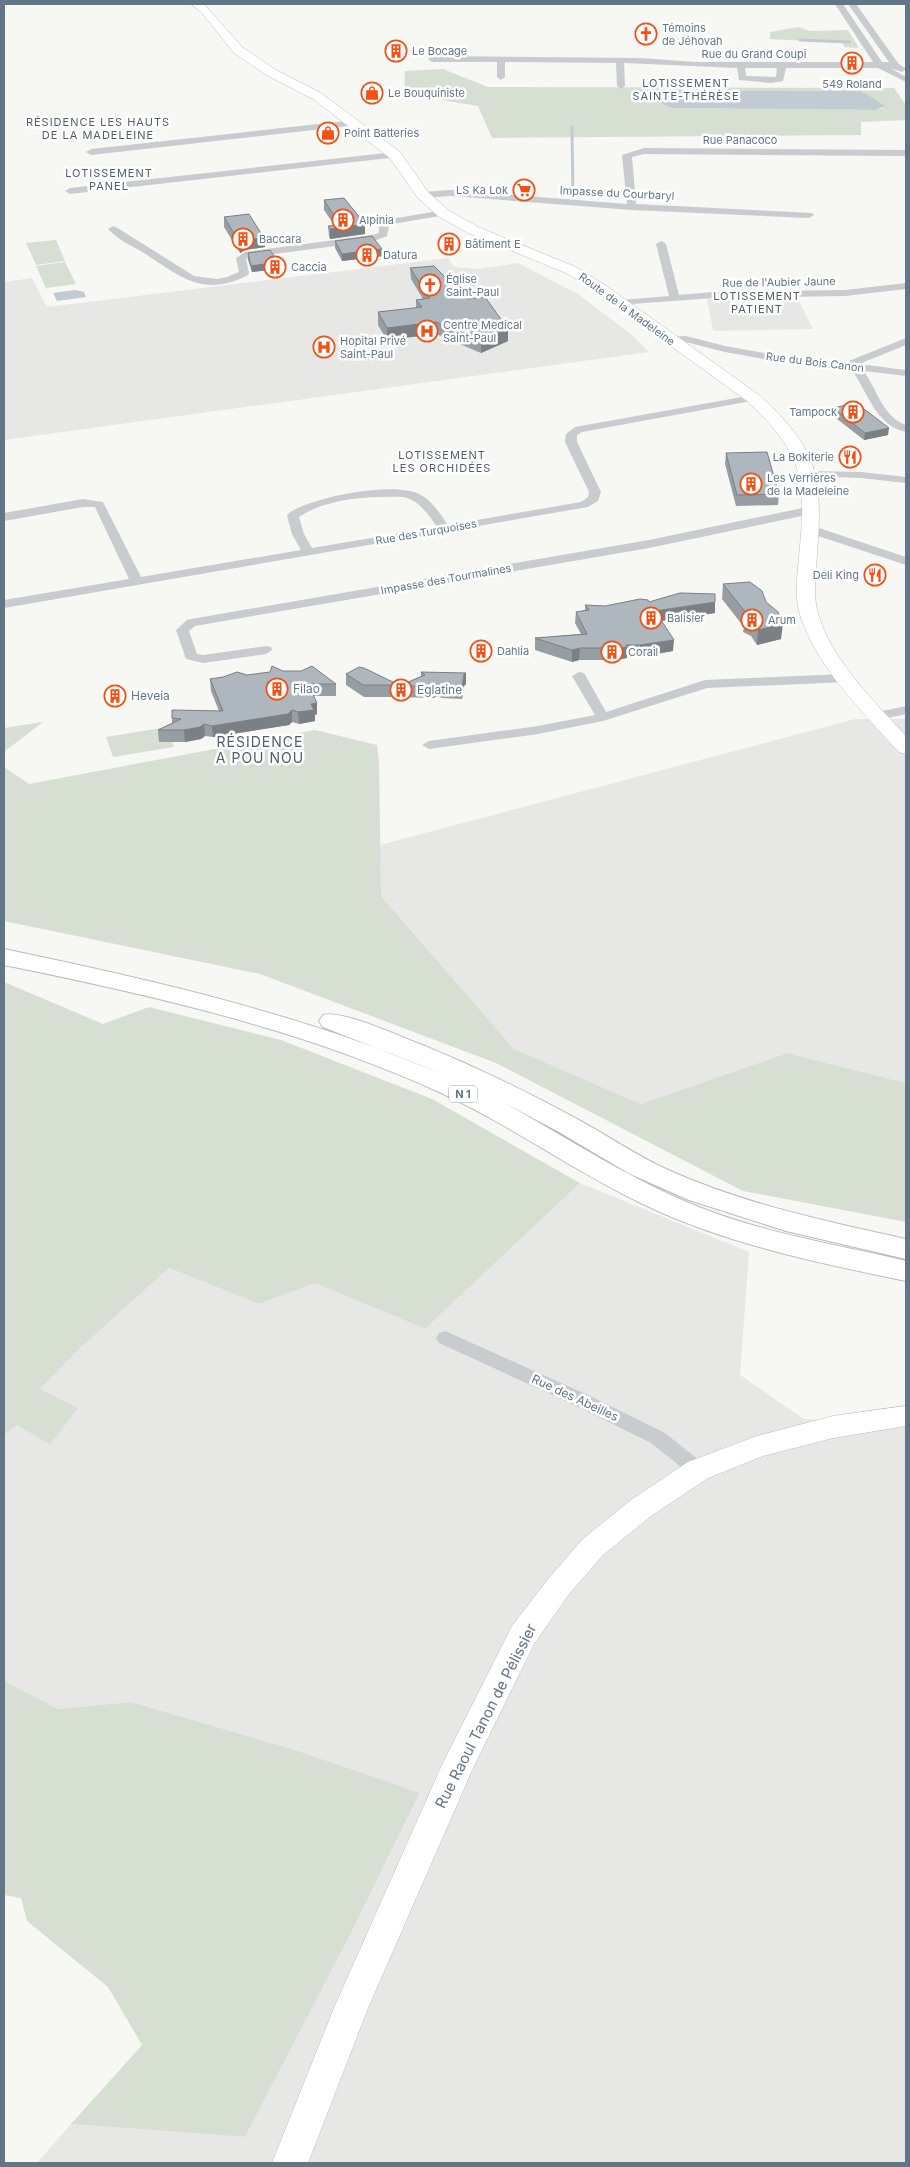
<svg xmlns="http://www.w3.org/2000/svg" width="910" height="2167" font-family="Inter,sans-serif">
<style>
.built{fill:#e7e8e6}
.green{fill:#d7dfd3;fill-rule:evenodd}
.water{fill:#c0ccd1}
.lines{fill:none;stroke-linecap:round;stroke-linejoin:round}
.stream{stroke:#c0ccd1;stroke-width:3}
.secondary-casing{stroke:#babfc4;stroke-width:1}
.primary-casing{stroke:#b9bdc1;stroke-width:2}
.street{fill:#c8cccf;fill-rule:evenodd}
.secondary{fill:#fff;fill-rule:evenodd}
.primary{fill:#fff;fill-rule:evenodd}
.wall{fill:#969da3}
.shaded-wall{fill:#7a8084}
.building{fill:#aeb7bd;stroke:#7a8084}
.labels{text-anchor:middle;stroke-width:5;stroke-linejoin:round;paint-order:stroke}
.far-poi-label{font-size:11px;fill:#627687;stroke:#fff;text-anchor:start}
.far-street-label{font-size:11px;fill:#627687;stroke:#fff}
.far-neighbourhood-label{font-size:11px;letter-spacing:1px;fill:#515f6c;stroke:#fff}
.shield{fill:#fff;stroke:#919fab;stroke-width:1}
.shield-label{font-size:11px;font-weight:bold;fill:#627687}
.poi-label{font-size:12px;fill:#627687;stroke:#fff;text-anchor:start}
.street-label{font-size:12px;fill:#627687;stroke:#fff}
.neighbourhood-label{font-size:14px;letter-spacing:1px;fill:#515f6c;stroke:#fff}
.near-street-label{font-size:15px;fill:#627687;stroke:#fff}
</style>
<rect width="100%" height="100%" fill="#f7f7f3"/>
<g class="built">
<path d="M448,258L454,267L479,269L518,263L578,294L632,335L649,352L4,440V282L32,278L47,307Z"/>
<path d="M707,299L799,301L813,329L713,331Z"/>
<path d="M855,719H906V1083L787,1053L641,1104L514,1049L381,896L380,845Z"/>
<path d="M580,1183L749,1252L740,1375L804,1419L906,1423V2163H37L71,2124L245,2137L350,1935L420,1794L292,1749L131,1702L58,1709L4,1681V1435L17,1425L50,1445L40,1389L79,1349L169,1268L259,1304L315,1283L425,1329Z"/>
</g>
<g class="green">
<path d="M798,27L809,31L848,30L859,48L844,47L843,43L770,39V32Z"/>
<path d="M443,69L488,87L894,88L906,105V120L861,122V135L492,138L478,106L404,94L405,71ZM639,90L861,91L884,108L876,110L676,108Z"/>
<path d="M56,240L65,261L36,265L26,243Z"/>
<path d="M65,262L76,284L46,288L36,266Z"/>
<path d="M43,722L4,752V728Z"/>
<path d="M167,727L174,747L113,757L106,737Z"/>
<path d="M315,730L377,745L379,763L381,896L514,1049L641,1104L787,1053L906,1083V1222L743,1191L496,1063L260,974L4,921V767L29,784Z"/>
<path d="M4,982L103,1024L149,1007L281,1040L432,1099L580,1183L425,1329L315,1283L259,1304L169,1268L79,1349L40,1389L78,1408L50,1445L17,1425L4,1435Z"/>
<path d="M4,1681L58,1709L131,1702L292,1749L420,1793L350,1935L245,2137L71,2124L142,2045L108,1987L27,1921L21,1898L4,1895Z"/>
</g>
<g class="water">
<path d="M638,90L861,91L885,106L876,110L676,108L669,107Z"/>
<path d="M75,290L84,292L86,297L57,301L53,293Z"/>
</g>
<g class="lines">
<g class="stream">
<path d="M800,40L850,42"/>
<path d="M572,127L573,199"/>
</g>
<g class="secondary-casing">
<g id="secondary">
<path d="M191,4H204L242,47L276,70L321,93L400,152L428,192L448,210L478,227L576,267L605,285L759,395C818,449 823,475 817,553C816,575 812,596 819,617C835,664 874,701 906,736V754L899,752C863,712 819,670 801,618C794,598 797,578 799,558C806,481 806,456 747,401L595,291L566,273L468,233L438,216L418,198L390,158L313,99L268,76L234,53L202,13Z"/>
<path d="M906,1406V1426L833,1438L763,1456L708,1478L651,1516L603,1555L569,1594L534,1644L473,1768L368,2008L308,2163H272L334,2008L442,1765L512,1626L549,1578L583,1539L631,1500L688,1462L757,1436L833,1416Z"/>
</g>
</g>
<g class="primary-casing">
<path id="primary" d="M4,949C153,980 301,1014 442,1074L323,1027L319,1021L323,1015C343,1010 398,1036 420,1044C474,1066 526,1091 577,1119C607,1135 635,1155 666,1169C743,1204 825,1221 906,1239V1259L786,1231L689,1200L630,1174L559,1132L499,1100C567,1137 631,1181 704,1209C769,1234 839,1245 906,1261V1281C819,1263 727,1244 647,1206C575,1172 511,1125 439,1092C301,1029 152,995 4,965Z"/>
</g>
<g class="street">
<path d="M835,4H843L882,62H889L848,4H856L898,63L906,69L902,72L890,68L906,77V82L878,68H786L783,81L771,83L739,80L737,68L624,63L625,86L621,89L617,86L616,63L505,62V77L501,80L497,77V62H432L428,59L432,56L640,58L696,62H873ZM745,68H777L776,77L746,76Z"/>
<path d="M355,120L358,121V125L91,155L86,152L91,149Z"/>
<path d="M644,148L906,150V156L644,154L632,157L636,204L812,213L814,215L809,218L632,210L450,196L423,198L418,195L423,192L450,190L627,204L622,155Z"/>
<path d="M395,152L398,153V157L70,194L65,191L70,188Z"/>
<path d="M443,210L448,213L446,215L392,224L389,226L387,236L374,241L251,257L246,259L249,273L248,275C203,298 181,277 144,253C132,246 117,239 108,229L113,226L116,227L194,276L217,279L227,277L239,272L236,258L245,252L372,235L379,233V225L386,220Z"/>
<path d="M661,241L666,244L679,295L714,292L845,290L906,283V289L845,296L714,298L617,305L616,303L621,300L669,296L656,244Z"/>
<path d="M686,336L725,346L776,355L844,363L906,338V345L859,364L906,370V376L864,371C877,390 883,417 906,425V432C876,426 868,393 852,370L776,361L725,352L686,342L670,343L665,340L670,337Z"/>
<path d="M753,395L757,396L758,398L757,400L582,432L577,435V442L601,492L598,501L588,507L4,608V600L129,579L95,507H83L4,521V513L83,499L103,502L141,577L301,550L292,534L287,516L289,513C312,497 393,481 419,494C432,500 440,514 448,525L581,502L588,497L589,492L565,442L566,434L575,427ZM403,497C419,500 428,514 437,527L312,548L304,534L299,517C327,498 370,496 403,497Z"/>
<path d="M808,471L861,472L906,477V483L861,478L804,476L802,474Z"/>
<path d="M812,506L816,507L818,510L816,513L649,548L195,626L189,631L197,654L203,655L266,646L271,647L272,650L266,654L203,663L186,659L176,630L187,620L191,619L649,540Z"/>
<path d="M810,525L906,557V565L806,532L804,529L806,526Z"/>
<path d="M579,672L584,673L606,712L705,680L846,674L853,678L846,682L707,688L603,721L538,734L429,749L422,745L429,741L538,726L595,715L572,676Z"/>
<path d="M906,706V714L878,720L871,716L873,713Z"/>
<path d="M445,1331L588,1395L665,1433L705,1465L708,1470L705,1475L698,1477L691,1475L651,1443L574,1405L439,1343L436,1338L439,1333Z"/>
</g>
<use href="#secondary" class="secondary"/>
<use href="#primary" class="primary"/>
</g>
<g class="wall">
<path d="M324,200L365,234L330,239L329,236L328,226H335L324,210Z"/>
<path d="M224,217L265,247L245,250L240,253L224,227Z"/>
<path d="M335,241L382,249L383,256L342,261L335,248Z"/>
<path d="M248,253L278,262V269L252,272L248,260Z"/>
<path d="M410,268L508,341L481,353L436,334L387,340L378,325V312L416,308V300L423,299L411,279Z"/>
<path d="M833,408L888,435L864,440L832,415Z"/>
<path d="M726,453L779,494L778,505L736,506L725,464Z"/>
<path d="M723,584L766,602L781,639L757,645L751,636L743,632L744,627L722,599Z"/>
<path d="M649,602L715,613L662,621L673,651L639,657L627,656V658L610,661L607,660H579L572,662L535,650V638L581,634L575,623L576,612L585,610V605L605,606Z"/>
<path d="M283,671L336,684V696H313L317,703V714L315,715V721L299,724L292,722L289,725L213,737L205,736L201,739L185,742H159L158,730L172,723V718L219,711L211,691L210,679Z"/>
<path d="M421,672L466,684L464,686L462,699L442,698L438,696L433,698L399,697V686L421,676Z"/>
<path d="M346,674L399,685V697H364L346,685Z"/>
</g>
<g class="shaded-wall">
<path d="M365,224V234L330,239V229Z"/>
<path d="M264,238L265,247L245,250L240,253V243L244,240Z"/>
<path d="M382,249L383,256L342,261V254Z"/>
<path d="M278,262V269L252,272L251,266Z"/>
<path d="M436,322V334L387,340V328Z"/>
<path d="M508,329V341L481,353V340Z"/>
<path d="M889,428L888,435L864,440L865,433Z"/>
<path d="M715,602V613L654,622L655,611Z"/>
<path d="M783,624L781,639L757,645L758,630Z"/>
<path d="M674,640L673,651L639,657L640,645Z"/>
<path d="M627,647V658L610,661L611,650Z"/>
<path d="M580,648L579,660L572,662V650Z"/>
<path d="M466,673V684L464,686L462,699V687L464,674Z"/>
<path d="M438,684V696L433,698V686Z"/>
<path d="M317,703V714L315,715V721L299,724L298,712L311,704Z"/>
<path d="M292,710V722L289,725L213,737L212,726Z"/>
<path d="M204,724L205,736L201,739L185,742L184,730Z"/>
</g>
<g class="building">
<path d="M344,198L365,224L330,229L328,226L340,225L324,200Z"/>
<path d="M249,214L264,238L244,240L240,243L224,217Z"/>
<path d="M372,236L382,249L342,254L335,241Z"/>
<path d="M270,250L278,262L251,266L248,253Z"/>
<path d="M434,266L467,299L485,297L508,329L481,340L436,322L387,328L378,312L422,307L416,300L430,298L410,268Z"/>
<path d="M856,403L889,428L865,433L833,408Z"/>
<path d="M767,452L779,494L737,495L726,453Z"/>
<path d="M750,582L762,591L766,602L778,612L783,624L758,630L752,621L744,617L746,613L723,584Z"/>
<path d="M680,593L715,594V602L655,611L674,640L640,645H626L627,647L611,650L608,648H580L572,650L535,638L587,634L576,612L589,610L585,605L605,606L640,599L648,600L649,602Z"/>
<path d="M272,666L283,671H301L312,666L336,684H308L317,703L311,704L314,710L298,712L292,710L288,714L212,726L204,724L200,727L184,730H158L181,719L172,718V710L223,711L210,679L223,677L237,672L247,675L270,672Z"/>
<path d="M359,667L364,668L399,685H363L346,674Z"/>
<path d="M421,672L466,673L464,674L462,687H442L438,684L433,686H399L425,675Z"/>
</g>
<defs>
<g id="church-ring" transform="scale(1.125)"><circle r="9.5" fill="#fff" stroke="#f54f14" stroke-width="1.5"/><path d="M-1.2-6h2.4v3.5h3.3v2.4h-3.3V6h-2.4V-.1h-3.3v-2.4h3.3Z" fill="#f54f14"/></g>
<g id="building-ring" transform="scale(1.125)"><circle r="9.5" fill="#fff" stroke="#f54f14" stroke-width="1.5"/><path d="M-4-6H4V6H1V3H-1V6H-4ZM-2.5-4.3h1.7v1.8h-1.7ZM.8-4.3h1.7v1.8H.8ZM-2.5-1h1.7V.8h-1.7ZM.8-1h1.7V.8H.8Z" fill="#f54f14"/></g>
<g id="shop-ring" transform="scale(1.125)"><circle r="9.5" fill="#fff" stroke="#f54f14" stroke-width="1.5"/><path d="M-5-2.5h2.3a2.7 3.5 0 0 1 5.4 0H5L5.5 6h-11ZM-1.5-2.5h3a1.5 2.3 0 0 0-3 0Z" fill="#f54f14"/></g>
<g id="supermarket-ring" transform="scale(1.125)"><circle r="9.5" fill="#fff" stroke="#f54f14" stroke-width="1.5"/><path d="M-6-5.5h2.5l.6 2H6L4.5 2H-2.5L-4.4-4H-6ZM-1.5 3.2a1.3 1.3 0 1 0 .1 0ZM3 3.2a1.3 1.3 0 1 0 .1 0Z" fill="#f54f14"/></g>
<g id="hospital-ring" transform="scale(1.125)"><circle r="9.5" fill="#fff" stroke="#f54f14" stroke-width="1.5"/><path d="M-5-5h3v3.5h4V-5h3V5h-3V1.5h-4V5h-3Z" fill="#f54f14"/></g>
<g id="restaurant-ring" transform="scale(1.125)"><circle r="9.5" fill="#fff" stroke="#f54f14" stroke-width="1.5"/><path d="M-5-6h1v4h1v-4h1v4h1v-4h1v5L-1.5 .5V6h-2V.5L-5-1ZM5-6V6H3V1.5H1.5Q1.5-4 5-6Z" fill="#f54f14"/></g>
</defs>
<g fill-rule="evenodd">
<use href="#church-ring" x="646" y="34"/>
<use href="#building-ring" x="396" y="51"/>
<use href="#building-ring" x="852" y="63"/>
<use href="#shop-ring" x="372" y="93"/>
<use href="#shop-ring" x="328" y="133"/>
<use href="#supermarket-ring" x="524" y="190"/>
<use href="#building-ring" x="343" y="220"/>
<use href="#building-ring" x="243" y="239"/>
<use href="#building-ring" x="449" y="244"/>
<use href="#building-ring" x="367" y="255"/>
<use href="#building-ring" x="275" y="267"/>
<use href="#church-ring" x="430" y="285"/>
<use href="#hospital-ring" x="427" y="331"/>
<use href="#hospital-ring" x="324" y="347"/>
<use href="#building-ring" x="853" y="412"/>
<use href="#restaurant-ring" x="850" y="457"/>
<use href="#building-ring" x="751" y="484"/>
<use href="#restaurant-ring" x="875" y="575"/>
<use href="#building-ring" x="651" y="618"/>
<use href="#building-ring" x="752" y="620"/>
<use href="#building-ring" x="481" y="651"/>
<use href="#building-ring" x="612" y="652"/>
<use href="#building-ring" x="277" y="689"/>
<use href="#building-ring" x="401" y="690"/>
<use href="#building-ring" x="115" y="696"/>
</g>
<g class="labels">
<g class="far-poi-label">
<text x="662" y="32">Témoins<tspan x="662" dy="13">de Jéhovah</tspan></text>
<text x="412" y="55">Le Bocage</text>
<text x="852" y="88" text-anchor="middle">549 Roland</text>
<text x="388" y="97">Le Bouquiniste</text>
<text x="344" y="137">Point Batteries</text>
<text x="508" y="194" text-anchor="end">LS Ka Lok</text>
<text x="359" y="224">Alpinia</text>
<text x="259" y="243">Baccara</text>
<text x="465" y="248">Bâtiment E</text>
<text x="383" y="259">Datura</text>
<text x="291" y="271">Caccia</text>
<text x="446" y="283">Église<tspan x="446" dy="13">Saint-Paul</tspan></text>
<text x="443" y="329">Centre Medical<tspan x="443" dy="13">Saint-Paul</tspan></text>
<text x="340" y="345">Hopital Privé<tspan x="340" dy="13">Saint-Paul</tspan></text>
<text x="837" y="416" text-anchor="end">Tampock</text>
<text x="834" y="461" text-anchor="end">La Bokiterie</text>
<text x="767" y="482">Les Verrières<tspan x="767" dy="13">de la Madeleine</tspan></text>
<text x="859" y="579" text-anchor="end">Deli King</text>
<text x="667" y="622">Balisier</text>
<text x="768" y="624">Arum</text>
<text x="497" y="655">Dahlia</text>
<text x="628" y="656">Corail</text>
</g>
<g class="far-street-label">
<text x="754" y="58">Rue du Grand Coupi</text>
<text x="740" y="144">Rue Panacoco</text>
<text transform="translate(617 193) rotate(3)" y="4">Impasse du Courbaryl</text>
<text transform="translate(779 282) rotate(-1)" y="4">Rue de l'Aubier Jaune</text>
<text transform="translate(627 309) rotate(36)" y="4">Route de la Madeleine</text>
<text transform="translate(815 362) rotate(7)" y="4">Rue du Bois Canon</text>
<text transform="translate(426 532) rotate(-10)" y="4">Rue des Turquoises</text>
<text transform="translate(446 579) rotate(-10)" y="4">Impasse des Tourmalines</text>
</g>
<g class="far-neighbourhood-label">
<text x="686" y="87">LOTISSEMENT<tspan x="686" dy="13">SAINTE-THÉRÈSE</tspan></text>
<text x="98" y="126">RÉSIDENCE LES HAUTS<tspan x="98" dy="13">DE LA MADELEINE</tspan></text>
<text x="109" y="177">LOTISSEMENT<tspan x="109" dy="13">PANEL</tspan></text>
<text x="757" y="300">LOTISSEMENT<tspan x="757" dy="13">PATIENT</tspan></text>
<text x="442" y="459">LOTISSEMENT<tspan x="442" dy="13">LES ORCHIDÉES</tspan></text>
</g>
<rect class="shield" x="449" y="1085.5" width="28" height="17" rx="4"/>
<g class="shield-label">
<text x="463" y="1098">N 1</text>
</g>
<g class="poi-label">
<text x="293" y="693">Filao</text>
<text x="417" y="694">Eglatine</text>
<text x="131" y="700">Heveia</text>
</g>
<g class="street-label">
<text transform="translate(575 1398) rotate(25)" y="4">Rue des Abeilles</text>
</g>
<g class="neighbourhood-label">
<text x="260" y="747">RÉSIDENCE<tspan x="260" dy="16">A POU NOU</tspan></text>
</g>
<g class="near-street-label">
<text transform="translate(486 1716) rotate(-63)" y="5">Rue Raoul Tanon de Pélissier</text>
</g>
</g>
<rect width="910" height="2167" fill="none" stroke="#627687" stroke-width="10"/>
</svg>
